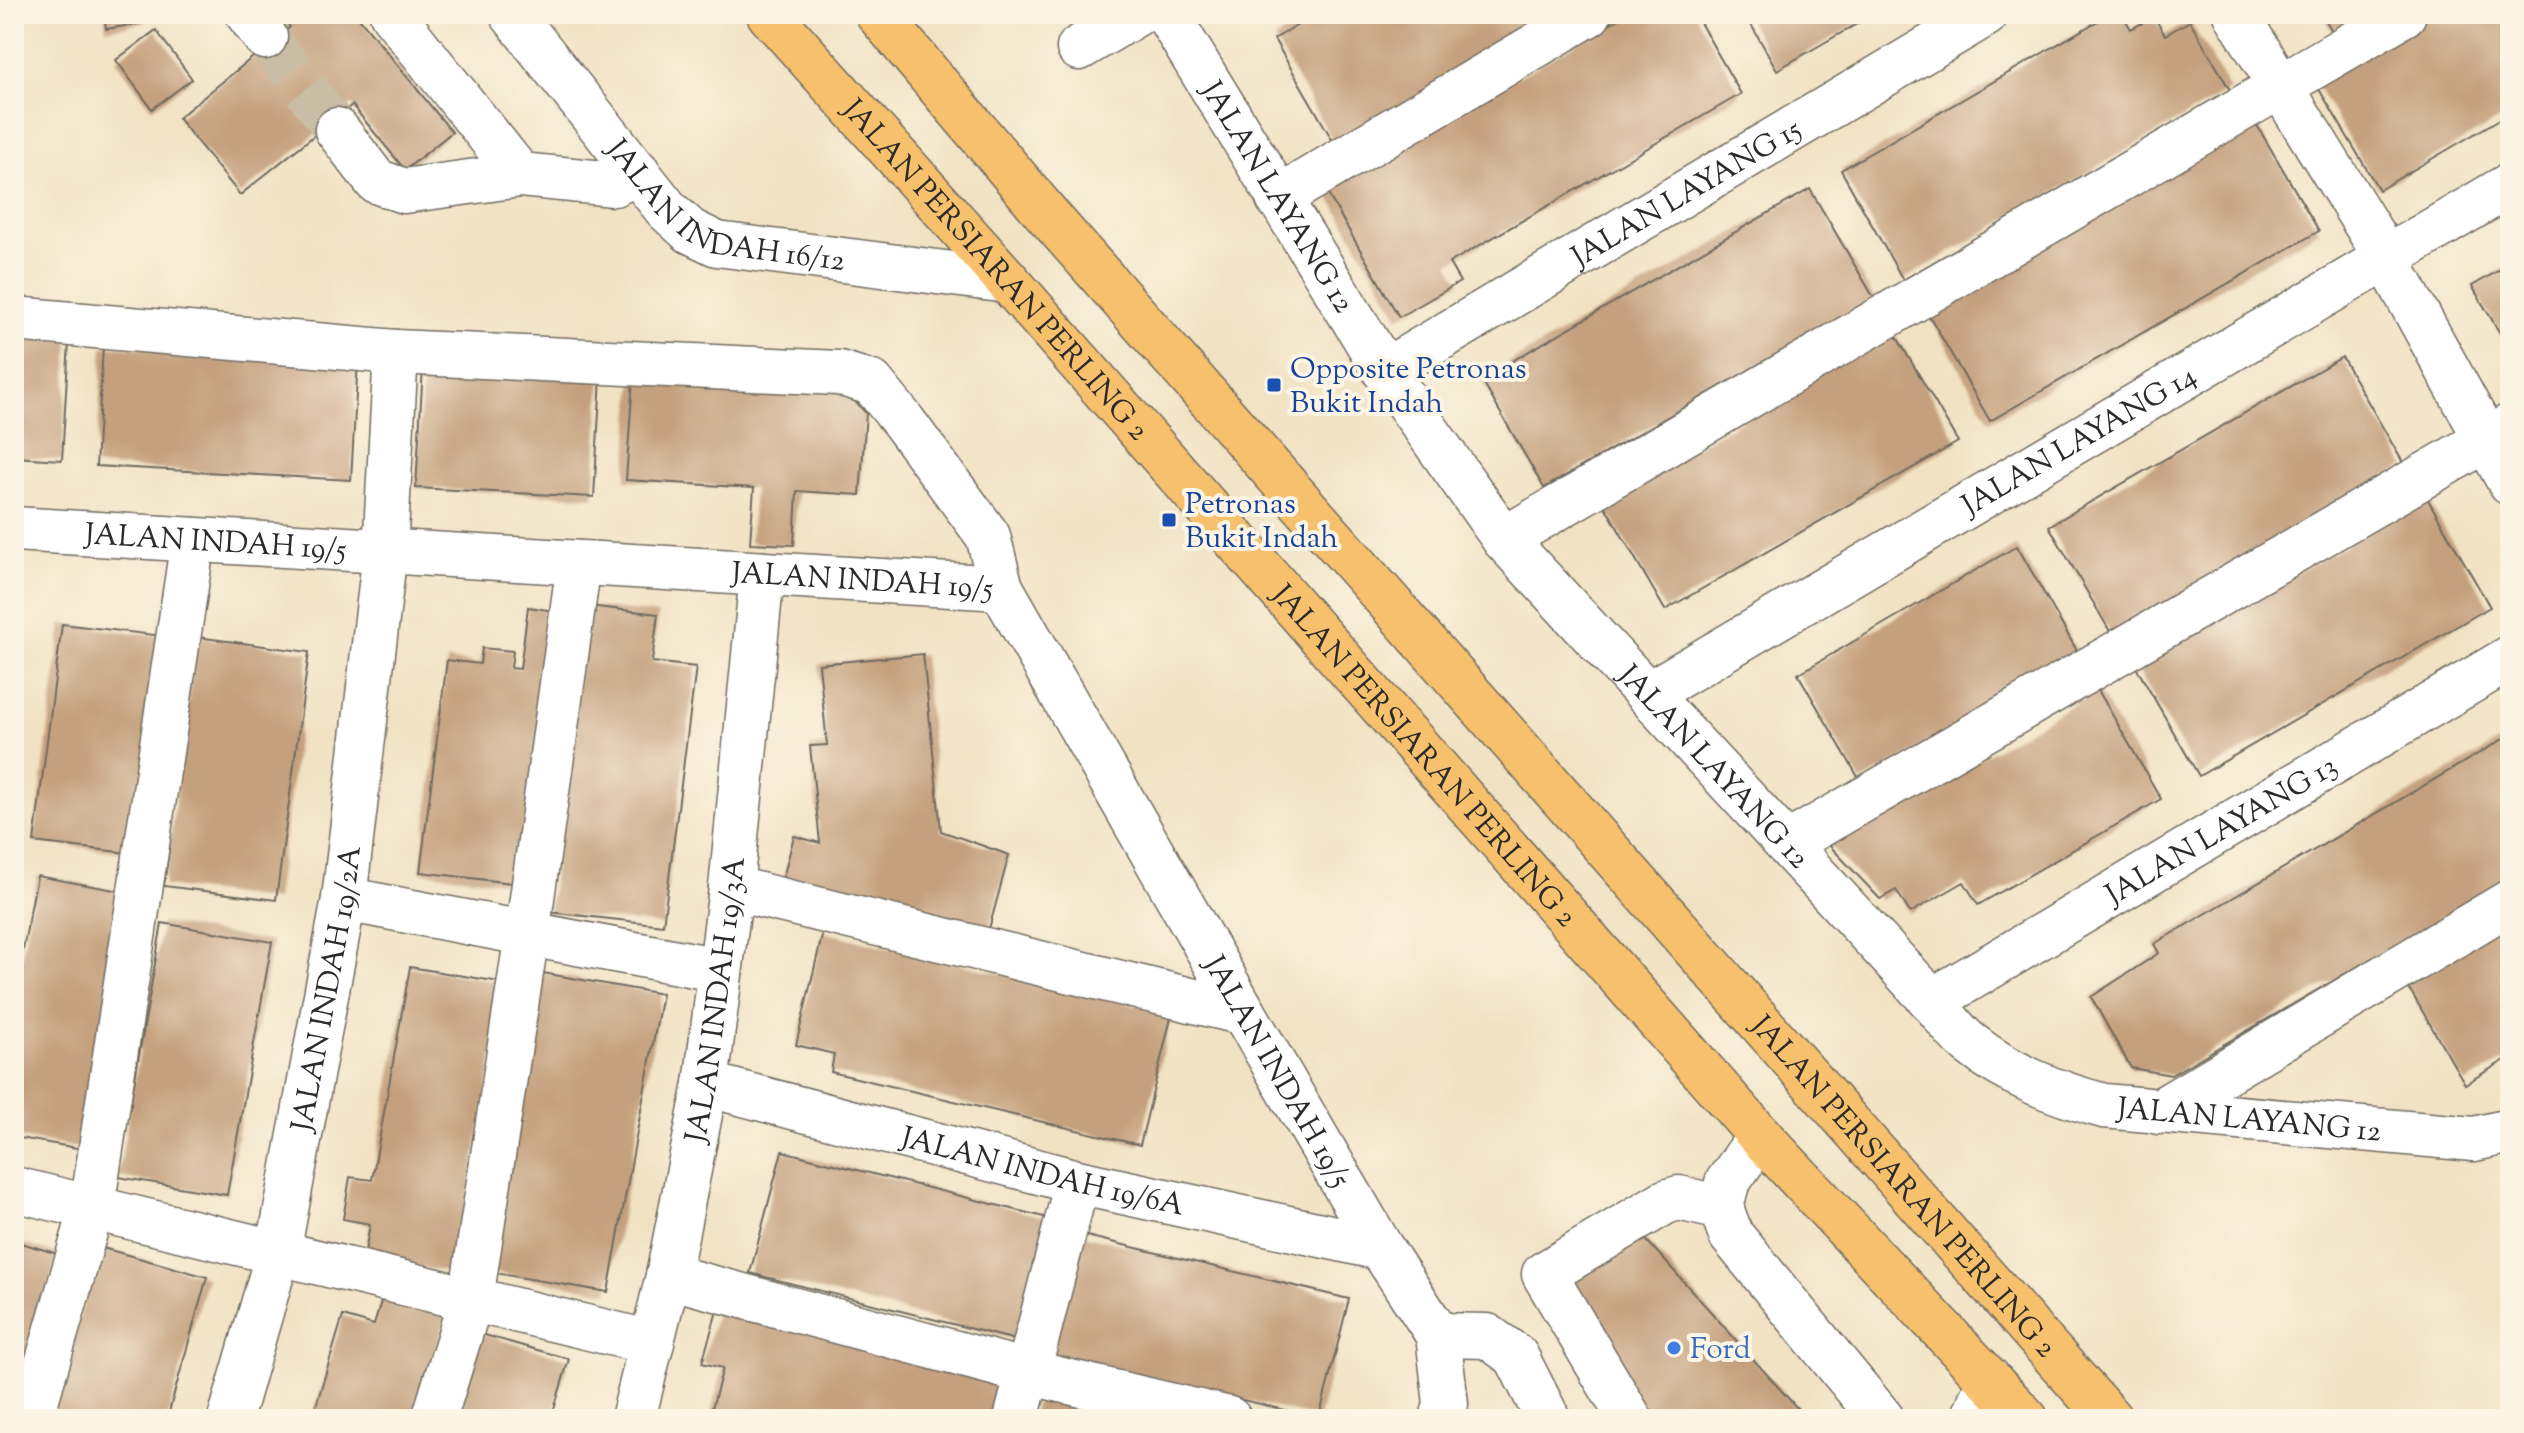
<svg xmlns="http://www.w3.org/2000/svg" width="2524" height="1433" font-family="'Sorts Mill Goudy',serif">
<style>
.building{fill:#c4a07e}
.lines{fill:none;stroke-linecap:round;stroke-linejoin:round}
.minor-tunnel{stroke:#c9bda5;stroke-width:44;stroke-dasharray:44 22;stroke-linecap:butt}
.minor-casing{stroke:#706b60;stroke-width:47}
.major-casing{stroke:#706b60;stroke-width:47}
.minor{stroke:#fff;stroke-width:44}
.major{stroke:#f7c06c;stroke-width:44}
.transit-dot{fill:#1a4fb4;stroke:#fcf5e5;stroke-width:3}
.shop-dot{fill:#3f7fe0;stroke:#fcf5e5;stroke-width:3}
.labels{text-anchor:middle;stroke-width:8;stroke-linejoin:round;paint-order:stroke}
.street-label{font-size:30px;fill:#2b2b2b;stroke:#fcf5e5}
.transit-label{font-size:30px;fill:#164399;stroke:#fcf5e5;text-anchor:start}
.shop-label{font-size:30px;fill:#366cbe;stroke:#fcf5e5;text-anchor:start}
</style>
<rect width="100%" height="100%" fill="#fcf5e5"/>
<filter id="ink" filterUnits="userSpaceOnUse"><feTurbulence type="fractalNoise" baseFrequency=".0125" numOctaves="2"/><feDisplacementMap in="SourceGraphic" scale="16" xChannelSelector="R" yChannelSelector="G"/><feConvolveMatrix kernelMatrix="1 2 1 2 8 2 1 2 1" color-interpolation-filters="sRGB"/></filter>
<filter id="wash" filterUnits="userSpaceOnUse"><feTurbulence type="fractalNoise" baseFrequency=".006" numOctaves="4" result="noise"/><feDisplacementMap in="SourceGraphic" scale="32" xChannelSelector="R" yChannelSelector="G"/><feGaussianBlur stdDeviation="1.8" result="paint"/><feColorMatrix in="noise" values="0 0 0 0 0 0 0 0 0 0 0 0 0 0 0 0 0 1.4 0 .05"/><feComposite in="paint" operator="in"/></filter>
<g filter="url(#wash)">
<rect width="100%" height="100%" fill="#f1e2c3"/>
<g id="blocks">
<g class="building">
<path d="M104,14H143L144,23L106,29Z"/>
<path d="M279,14H356L452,132L405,170L352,105L240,195L178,118L290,27Z"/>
<path d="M1317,14H1568L1337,148L1274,39Z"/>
<path d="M1627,14H1695L1741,94L1449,263L1460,282L1399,317L1325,189Z"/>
<path d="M1745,14H1874L1777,70Z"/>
<path d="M2110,14H2122L2131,29L2154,17L2165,35L2190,21L2230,90L1903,280L1841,170Z"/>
<path d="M2322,14H2361L2332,31Z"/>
<path d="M2435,14H2510V113L2379,190L2316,84Z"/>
<path d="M156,30L192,79L152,109L116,60Z"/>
<path d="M2255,122L2319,231L1990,421L1927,312Z"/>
<path d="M1810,189L1874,298L1544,488L1481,379Z"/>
<path d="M2510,264V350L2472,286Z"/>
<path d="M1894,332L1958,442L1665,610L1602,501Z"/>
<path d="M14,337L69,341L62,460L14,457Z"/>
<path d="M103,346L358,360L351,480L96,466Z"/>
<path d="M2342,357L2405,466L2112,635L2049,526Z"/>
<path d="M423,367L601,377L594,497L416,488Z"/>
<path d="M633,379L846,392L866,413L860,495L797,491L794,545L750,543L754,488L626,480Z"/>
<path d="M2427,498L2490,607L2199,776L2136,667Z"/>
<path d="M2017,546L2080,656L1861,782L1798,674Z"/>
<path d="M588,606L658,614L652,662L696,667L663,925L549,912Z"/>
<path d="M528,607L554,611L520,884L420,872L447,660L480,664L482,648L513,651L511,668L520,669Z"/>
<path d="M62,624L163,636L136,854L34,842Z"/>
<path d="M197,637L309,652L276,900L164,886Z"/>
<path d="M923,654L941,831L1009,855L986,940L781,886L794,836L820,843L810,746L827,745L819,664Z"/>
<path d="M2098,690L2161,799L1978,905L1964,882L1910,913L1896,890L1880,899L1829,845Z"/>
<path d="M2510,735V878L2171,1075L2131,1068L2091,997L2159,953L2154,944Z"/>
<path d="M37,876L131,893L83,1149L14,1137V997Z"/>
<path d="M2510,915V1057L2465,1084L2403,978Z"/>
<path d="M162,923L272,942L227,1195L118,1177Z"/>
<path d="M823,932L1172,1014L1140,1145L831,1072L834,1054L796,1045Z"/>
<path d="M410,967L506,983L454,1273L364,1258L370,1224L343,1219L350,1177L372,1180Z"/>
<path d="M543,973L662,994L608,1292L489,1272Z"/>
<path d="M782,1151L1052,1219L1020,1341L750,1273Z"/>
<path d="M1640,1233L1807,1419H1646L1565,1277Z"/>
<path d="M1078,1234L1349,1299L1319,1418L1048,1354Z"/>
<path d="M14,1241L58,1254L14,1404Z"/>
<path d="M99,1247L207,1277L167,1419L51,1418Z"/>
<path d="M382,1298L446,1316L416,1419H312L343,1316L374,1325Z"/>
<path d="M719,1304L1008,1381L997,1419H709L723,1368L702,1363Z"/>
<path d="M474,1332L569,1359L551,1419H448Z"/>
<path d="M1041,1384L1168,1419H1031Z"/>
</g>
</g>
</g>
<g filter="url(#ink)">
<use href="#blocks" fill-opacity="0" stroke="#706b60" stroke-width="2"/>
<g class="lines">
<path class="minor-tunnel" d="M265,37L337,130"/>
<g class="minor-casing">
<g id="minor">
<path d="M248,14L265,37"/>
<path d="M392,14L520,175"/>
<path id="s1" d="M512,14L667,210L690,231L717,244L1008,281"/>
<path id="s2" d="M1167,14L1385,371L1504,539L1932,1001C1944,1015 1955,1032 1969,1043C2009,1075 2055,1093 2104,1106L2474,1139L2510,1131"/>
<path d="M2236,14L2386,257L2510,483"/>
<path d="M1079,48L1136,14"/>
<path d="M337,130L376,181L404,191L520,175L614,184L638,172"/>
<path d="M1278,198L1589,14"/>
<path id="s3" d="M14,319L396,352L839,373L872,383L903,421L988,536L1001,588L1244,1013L1381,1248L1438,1335L1446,1404L1442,1419"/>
<path id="s4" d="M1385,371L1986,14"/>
<path id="s5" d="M14,529L1001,588"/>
<path d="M1504,539L2404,14"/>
<path id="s6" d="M1648,694L2510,185"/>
<path d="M1787,844L2510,426"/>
<path d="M731,888L1244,1013"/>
<path d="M344,899L720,970"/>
<path id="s7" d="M1932,1001L2510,658"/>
<path id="s8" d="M706,1084L1077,1182L1381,1248"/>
<path d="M2158,1112L2510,902"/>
<path d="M1760,1136L1727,1183L1721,1208L1731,1235L1882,1419"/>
<path d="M14,1189L652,1343"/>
<path d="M668,1276L1027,1372L1229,1419"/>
<path d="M1438,1335L1487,1336L1516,1356L1548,1419"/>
<path d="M31,1419L92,1208L193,540"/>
<path id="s9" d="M230,1419L278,1253L344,899L385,551L396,352"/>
<path d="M434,1419L471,1299L527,934L579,563"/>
<path id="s10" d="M633,1419L668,1276L706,1084L731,888L762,574"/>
<path d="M1016,1419L1077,1182"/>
<path d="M1630,1419L1544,1274L1665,1202L1679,1198L1721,1208"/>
<path d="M1973,1419L1989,1379"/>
</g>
</g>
<g class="major-casing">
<g id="major">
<path id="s11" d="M769,14L1008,281L1760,1136L2026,1419"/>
<path id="s12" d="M878,14L1050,218L2110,1419"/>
</g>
</g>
<use href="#minor" class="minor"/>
<use href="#major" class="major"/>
</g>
</g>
<g class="transit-dot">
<rect x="1266" y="377" width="16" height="16" rx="4"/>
<rect x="1161" y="512" width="16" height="16" rx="4"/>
</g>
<circle class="shop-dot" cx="1674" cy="1348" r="8"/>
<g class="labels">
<g class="street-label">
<text dy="10" stroke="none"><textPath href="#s4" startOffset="350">JALAN LAYANG 15</textPath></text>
<text dy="10" stroke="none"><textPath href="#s1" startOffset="302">JALAN INDAH 16/12</textPath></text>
<text dy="10" stroke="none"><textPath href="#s2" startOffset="214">JALAN LAYANG 12</textPath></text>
<text dy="10" stroke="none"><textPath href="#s11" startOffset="342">JALAN PERSIARAN PERLING 2</textPath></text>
<text dy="10" stroke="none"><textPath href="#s6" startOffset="500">JALAN LAYANG 14</textPath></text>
<text dy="10" stroke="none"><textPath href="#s5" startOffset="202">JALAN INDAH 19/5</textPath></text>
<text dy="10" stroke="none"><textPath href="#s5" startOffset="850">JALAN INDAH 19/5</textPath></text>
<text dy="10" stroke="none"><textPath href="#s11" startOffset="990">JALAN PERSIARAN PERLING 2</textPath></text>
<text dy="10" stroke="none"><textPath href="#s2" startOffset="934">JALAN LAYANG 12</textPath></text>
<text dy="10" stroke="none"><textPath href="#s7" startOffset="336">JALAN LAYANG 13</textPath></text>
<text dy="10" stroke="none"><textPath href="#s9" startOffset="442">JALAN INDAH 19/2A</textPath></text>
<text dy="10" stroke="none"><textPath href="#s10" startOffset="428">JALAN INDAH 19/3A</textPath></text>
<text dy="10" stroke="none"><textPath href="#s3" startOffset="1664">JALAN INDAH 19/5</textPath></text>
<text dy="10" stroke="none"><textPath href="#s2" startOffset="1606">JALAN LAYANG 12</textPath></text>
<text dy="10" stroke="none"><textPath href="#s8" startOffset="348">JALAN INDAH 19/6A</textPath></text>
<text dy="10" stroke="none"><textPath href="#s12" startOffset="1558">JALAN PERSIARAN PERLING 2</textPath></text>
</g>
<g class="transit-label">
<text x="1290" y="378">Opposite Petronas<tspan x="1290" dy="34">Bukit Indah</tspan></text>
<text x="1185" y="513">Petronas<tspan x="1185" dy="34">Bukit Indah</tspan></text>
</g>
<g class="shop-label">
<text x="1690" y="1358">Ford</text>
</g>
</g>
<rect width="2524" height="1433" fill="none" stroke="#fcf5e5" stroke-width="48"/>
</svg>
